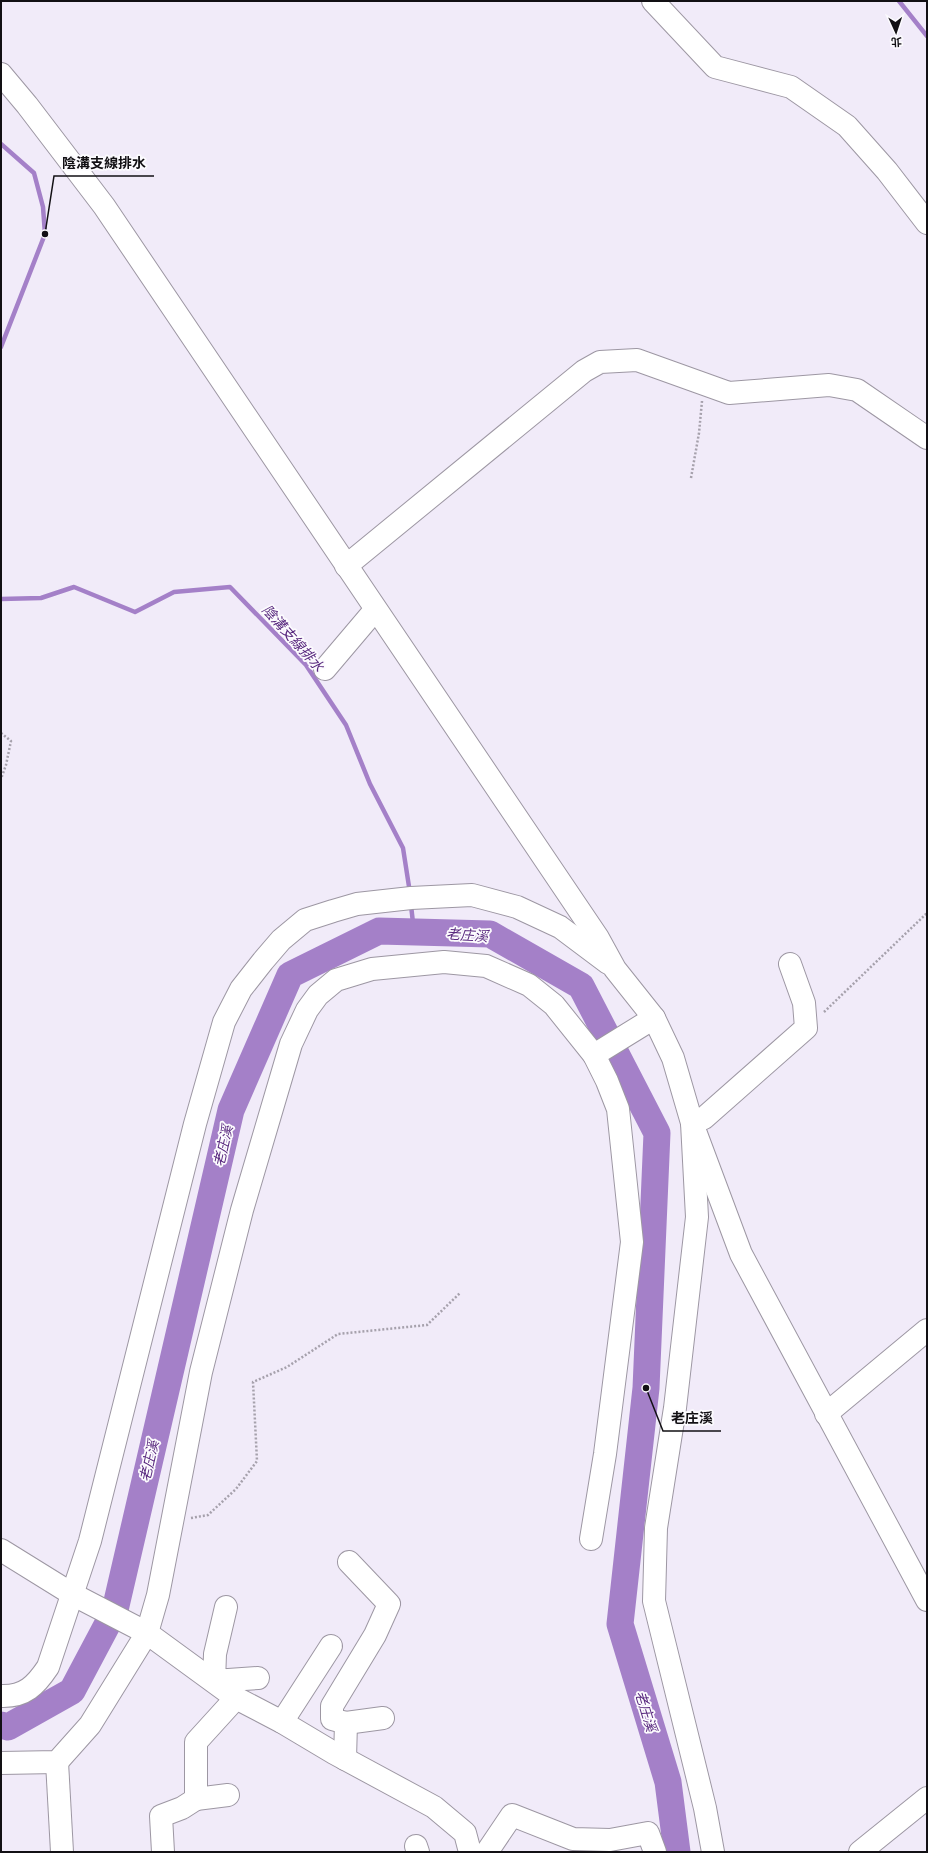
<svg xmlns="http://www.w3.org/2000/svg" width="928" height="1853" font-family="Helvetica,'Noto Sans TC',sans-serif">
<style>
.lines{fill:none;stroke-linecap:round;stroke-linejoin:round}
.stream{stroke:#a480c8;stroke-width:4.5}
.river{stroke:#a480c8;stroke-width:27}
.minor-casing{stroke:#9d97a3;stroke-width:24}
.path{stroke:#a6a1ac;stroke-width:2.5;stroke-dasharray:2 2;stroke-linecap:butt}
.minor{stroke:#fff;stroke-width:22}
.labels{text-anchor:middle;stroke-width:3.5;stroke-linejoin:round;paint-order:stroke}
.water-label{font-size:14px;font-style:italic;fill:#58287e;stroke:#fcfbfe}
.leader{fill:none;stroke:#121014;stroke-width:1.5}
.callout-dot{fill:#121014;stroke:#fcfbfe;stroke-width:1.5}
.callout-label{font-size:14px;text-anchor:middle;font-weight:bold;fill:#121014;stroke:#fcfbfe;stroke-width:3.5;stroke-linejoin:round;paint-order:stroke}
</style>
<rect width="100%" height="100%" fill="#f1ebf9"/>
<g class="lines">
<g class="stream">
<path d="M899,1L927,36"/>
<path d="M1,144L34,173L43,207L45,234L1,347"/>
<path d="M1,599L41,598L74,587L135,612L174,592L230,587L306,665L346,725L370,784L403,848L410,893"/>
<path d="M411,905L414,932"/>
</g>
<path class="river" d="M1,1725L8,1727L72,1691L115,1610L231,1110L290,975L379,931L490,934L581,986L657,1133L646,1388L620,1624L668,1782L677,1852"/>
<g class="minor-casing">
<g id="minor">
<path d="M653,1L715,67L791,87L847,126L887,171L927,223"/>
<path d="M1,74L27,105L104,206L598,938L615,969L654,1018L673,1058L692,1123L741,1254L927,1600"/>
<path d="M346,566L584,371L600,362L637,360L729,393L829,385L857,390L927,438"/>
<path d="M325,669L375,610"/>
<path d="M594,1055L654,1018"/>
<path d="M826,1414L927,1330"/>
<path d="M1,1550L72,1594L147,1633L236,1698L282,1722L334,1753L434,1807L465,1833L470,1852"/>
<path d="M226,1607L215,1654L214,1681L258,1678"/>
<path d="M1,1696C25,1697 36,1685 48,1667L90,1541L195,1124L224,1022L241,989L263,961L281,940L305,920L333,911L357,904L411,898L472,895L517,907L560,927L608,963"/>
<path d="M282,1722L331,1646"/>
<path d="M346,1723L383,1718"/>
<path d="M345,1759L346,1723L332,1719V1706L375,1635L389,1604L349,1562"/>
<path d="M57,1762L62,1852"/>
<path d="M1,1763L57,1762L90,1725L147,1633L158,1595L201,1372L242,1210L291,1044L307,1010L318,995L336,980L372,969L444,962L486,966L529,985L554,1005L594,1055L607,1081L618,1109L632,1242L605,1454L591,1539"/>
<path d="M196,1799L228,1795"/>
<path d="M416,1846L418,1852"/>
<path d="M163,1852L161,1816L182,1808L196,1799V1742L236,1698"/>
<path d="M487,1852L512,1815L573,1839L610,1840L648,1833L655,1852"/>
<path d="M713,1852L705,1808L654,1601L656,1528L675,1408L697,1217L692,1123L704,1118L806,1028L804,1003L790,964"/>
<path d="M860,1852L927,1798"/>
</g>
</g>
<g class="path">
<path d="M691,478L699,433L702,401"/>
<path d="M1,733L11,741L6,765L1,779"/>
<path d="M824,1012L927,913"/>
<path d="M191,1518L208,1515L236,1489L257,1461L253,1382L287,1367L338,1334L427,1325L460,1293"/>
</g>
<use href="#minor" class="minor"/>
</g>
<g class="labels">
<g class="water-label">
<text transform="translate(293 638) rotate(48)" y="5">陰溝支線排水</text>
<text transform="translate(467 935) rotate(4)" y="5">老庄溪</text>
<text transform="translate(223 1146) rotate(-77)" y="5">老庄溪</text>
<text transform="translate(149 1461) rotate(-77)" y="5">老庄溪</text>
<text transform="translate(646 1711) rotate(73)" y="5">老庄溪</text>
</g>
</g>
<path class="leader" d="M45 234L54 176H154M646 1388L663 1431H721"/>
<g class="callout-dot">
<circle cx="45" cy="234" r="4"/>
<circle cx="646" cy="1388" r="4"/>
</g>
<g class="callout-label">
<text x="104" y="168">陰溝支線排水</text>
<text x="692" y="1423">老庄溪</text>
</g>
<rect width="928" height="1853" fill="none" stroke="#121014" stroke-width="4"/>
<g transform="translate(896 32) rotate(177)" stroke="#fcfbfe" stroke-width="3" paint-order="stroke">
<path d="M0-3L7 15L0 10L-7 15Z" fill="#121014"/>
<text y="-6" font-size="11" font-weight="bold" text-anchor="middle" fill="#121014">北</text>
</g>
</svg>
